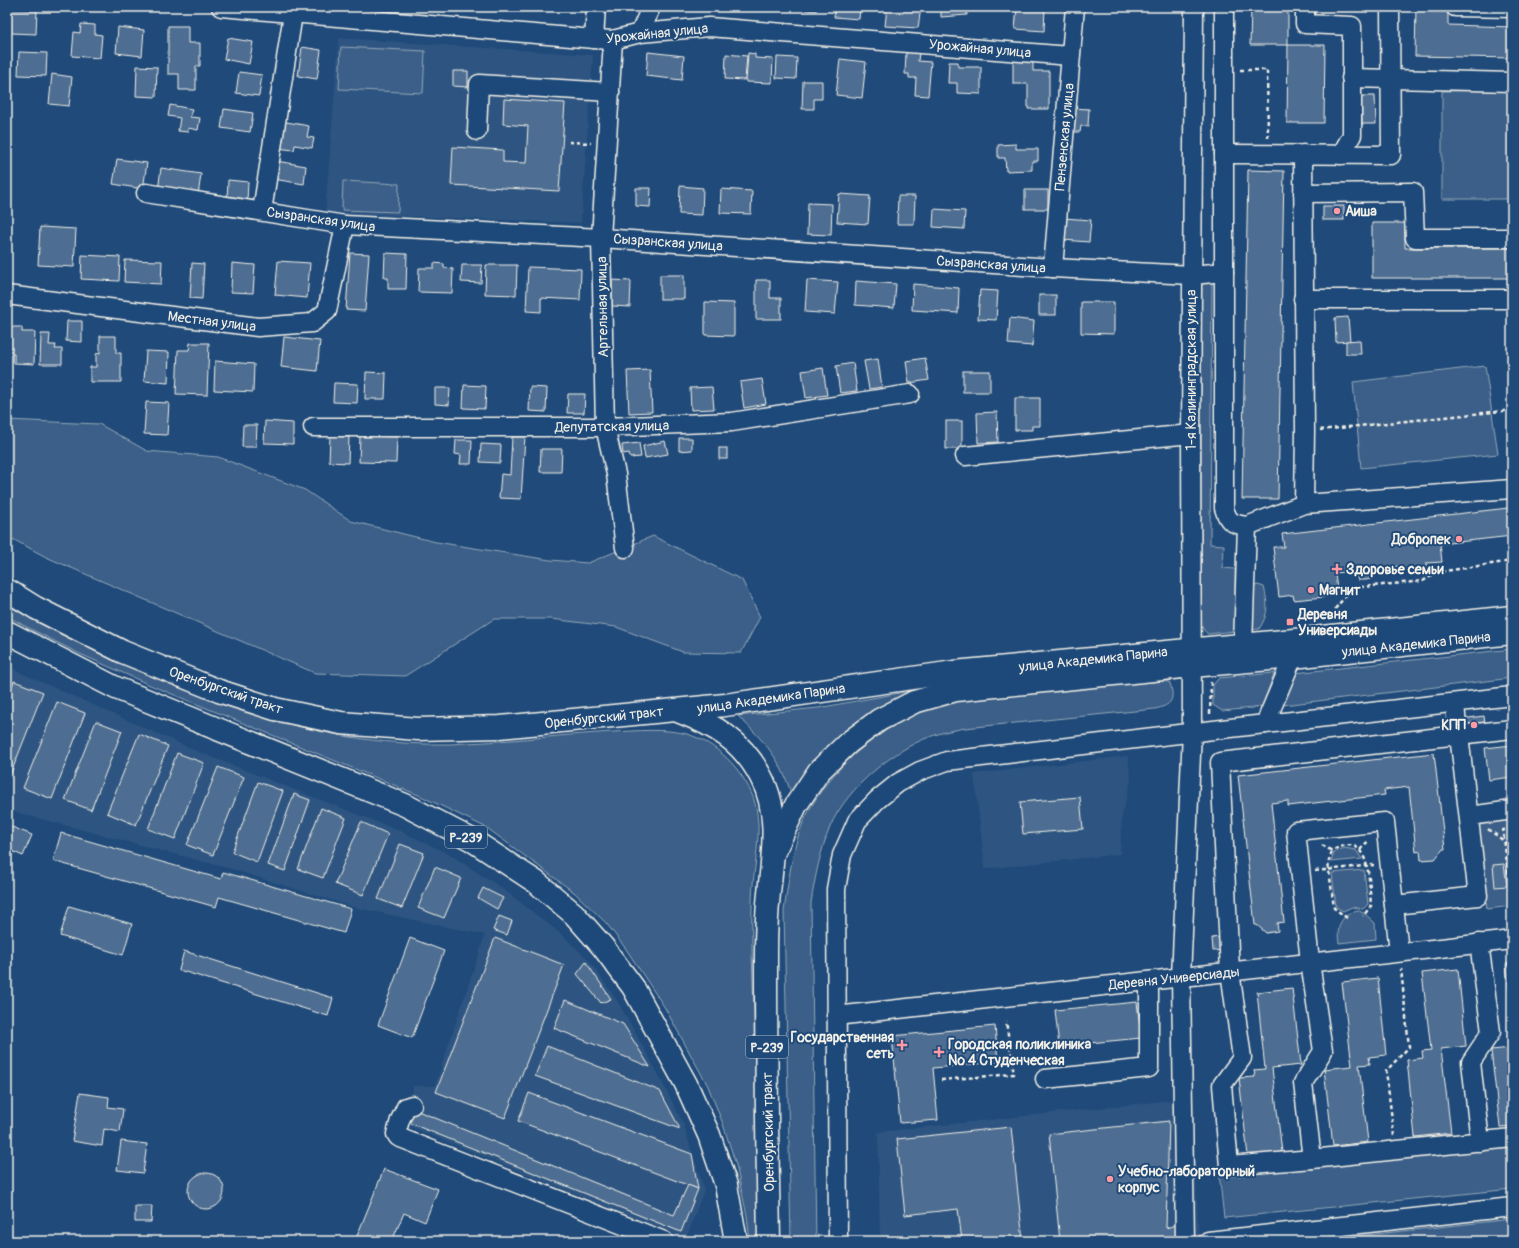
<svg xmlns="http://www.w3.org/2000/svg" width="1519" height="1248" font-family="Pangolin,sans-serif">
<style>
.built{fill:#2d5581}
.green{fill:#3a5f88;stroke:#97a8b8}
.building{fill:#4d6e92;stroke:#f4f1e8}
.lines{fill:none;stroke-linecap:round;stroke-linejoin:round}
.minor-casing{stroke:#f4f1e8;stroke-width:21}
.major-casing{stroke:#f4f1e8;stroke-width:25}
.path{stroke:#f4f1e8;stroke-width:2.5;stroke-dasharray:4 3;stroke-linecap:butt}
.minor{stroke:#1f4a7a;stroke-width:18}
.major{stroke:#1f4a7a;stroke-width:22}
.poi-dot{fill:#ff9aa2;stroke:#1f4a7a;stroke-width:1.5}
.labels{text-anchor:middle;stroke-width:4;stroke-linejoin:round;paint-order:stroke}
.shield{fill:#1f4a7a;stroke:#b4bfc7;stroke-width:1}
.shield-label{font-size:13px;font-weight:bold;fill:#f4f1e8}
.street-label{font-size:14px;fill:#f4f1e8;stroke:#1f4a7a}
.poi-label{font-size:14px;font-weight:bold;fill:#f4f1e8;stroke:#1f4a7a;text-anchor:start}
</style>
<rect width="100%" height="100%" fill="#1f4a7a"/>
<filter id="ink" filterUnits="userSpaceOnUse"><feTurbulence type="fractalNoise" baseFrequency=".025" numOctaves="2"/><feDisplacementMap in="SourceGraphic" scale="8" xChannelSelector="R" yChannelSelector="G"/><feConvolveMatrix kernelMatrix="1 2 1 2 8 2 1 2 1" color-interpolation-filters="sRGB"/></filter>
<g filter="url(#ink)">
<g class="built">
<path d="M339,38L593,55L581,223L325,213Z"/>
<path d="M7,664L17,671L194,750L400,831L449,854L503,889L560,933L589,960L618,1002L656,1070L683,1123L704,1190L686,1239L406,1125L412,1105L413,1086H435L485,935L353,907L235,870L7,810Z"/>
<path d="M1128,756L1131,780L1122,816L1120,854L985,869L974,774Z"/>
<path d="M1192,1098L1199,1241H880L878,1132Z"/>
</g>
<g class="green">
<path d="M341,47L425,51L423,93L339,89Z"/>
<path d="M1512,90V199H1442V91Z"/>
<path d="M343,181L399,184L398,212L342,210Z"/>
<path d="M1201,280H1212L1210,544L1224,545L1223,568L1235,569V631L1208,634C1201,629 1201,624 1201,616Z"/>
<path d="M1485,366L1498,454L1361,468L1353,382Z"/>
<path d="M7,420L99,424L147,451L218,457L305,490L351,521L436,542L550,560L588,563L653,536L742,580L760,617L741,653L683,652L616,627L551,619H494L405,676L315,673L46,557L7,536Z"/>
<path d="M1258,585L1264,587C1268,604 1269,614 1259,629L1248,630V588Z"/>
<path d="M7,605C43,627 81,644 119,662C223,709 334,747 450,744C504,742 558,735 612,732C637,731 663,728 687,734C717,743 742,769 753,797C765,831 752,868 752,903C751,940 753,978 754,1016C755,1091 757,1166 758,1241H750L747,1216L736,1165L723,1124L708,1086L665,1008L626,949L607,924L575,893L487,828L421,796L150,685L78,653L23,625L7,616Z"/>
<path d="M1512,649V678L1283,705L1295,673Z"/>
<path d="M1274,673L1263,707L1222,711L1213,705V685L1219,678Z"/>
<path d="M1165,681L1170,683C1175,700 1172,705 1155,709L965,728C956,730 947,731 938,734C897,746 847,787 830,827C820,852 815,877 811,903L816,1241H791L784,911C788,885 791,858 799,833C822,767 895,712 963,699C984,694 1007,695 1029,693C1074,688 1120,684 1165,681Z"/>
<path d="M916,690L882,708L792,797C782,760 765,742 738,716L818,708Z"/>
<path d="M1512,816V906L1487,909L1476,820Z"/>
<path d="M1344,848L1356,850L1362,859L1331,862L1334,853Z"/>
<path d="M1364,870L1368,904L1363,909L1352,907L1343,911L1336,907L1332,873Z"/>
<path d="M1359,911L1365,914L1375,923L1376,939L1339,943C1336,927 1341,913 1359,911Z"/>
<path d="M1512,1143V1189L1224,1218L1219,1173Z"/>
<path d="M1512,1219V1241H1313Z"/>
</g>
<g class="building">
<rect x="569" y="7" width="21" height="2"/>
<path d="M787,7H817L816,11L787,8Z"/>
<path d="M835,7H860L859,19L834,17Z"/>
<path d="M887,7H921L918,28L885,26Z"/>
<path d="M941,7H967V15L941,17Z"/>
<path d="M1017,7H1045L1044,31L1015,29Z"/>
<path d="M1251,7H1288V45H1250Z"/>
<path d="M1416,7H1448V25L1512,27V58L1415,56Z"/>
<path d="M11,9L37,10L36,34L11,33Z"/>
<path d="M81,24L95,25V34L102,35L100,58L72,56L74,32L80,33Z"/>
<path d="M168,26H188V43H200V66H196V90H179V74H168Z"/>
<path d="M118,27L144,30L142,56L116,53Z"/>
<path d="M228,38L253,42L249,64L224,59Z"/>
<path d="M7,43H11L10,70H7Z"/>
<path d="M1288,45H1325L1324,123H1287Z"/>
<path d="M302,47L321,50L317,79L298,76Z"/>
<path d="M19,52L47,53L46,76L18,75Z"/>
<path d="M648,52L684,56L682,80L646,76Z"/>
<path d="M906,52L919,53L918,61L931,62L928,96L915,95L916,78H909V74H905Z"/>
<path d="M748,53L755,54V58L773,59L772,83L746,82Z"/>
<path d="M726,54L747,56L745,80L725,79Z"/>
<path d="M777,57L797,58L796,79L776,78Z"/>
<path d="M1013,58H1033V71H1049V109H1028V84H1013Z"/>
<path d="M840,59L866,62L862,98L836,95Z"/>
<path d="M949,62H958V67H981V94L957,93V83H948Z"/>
<path d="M137,66L157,67L156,97L136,96Z"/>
<path d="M453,71H468V87L453,86Z"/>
<path d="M239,72L262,75L259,96L236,93Z"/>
<path d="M52,74L72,77L69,106L49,104Z"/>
<path d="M803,81H822V99H814V109H802Z"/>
<path d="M1361,96H1375L1376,124H1362Z"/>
<path d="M504,99L565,103L559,191L451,185L453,147L503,150V162L526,163L528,126L503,124Z"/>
<path d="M170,105L192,109L190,117L200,118L198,130L188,128V132L178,131L180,118L168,116Z"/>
<path d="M1071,108L1089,109L1088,126H1081L1080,132H1070Z"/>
<path d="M224,109L253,113L250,132L221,128Z"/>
<path d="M281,121L309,126L307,137L314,138L312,148L295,145L294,150L277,148Z"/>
<path d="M1016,144V149H1038V161H1032V170L1006,171L1005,158H998V145Z"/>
<path d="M117,159L147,163L143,189L113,184Z"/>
<path d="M276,161L306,166L304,184L273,179Z"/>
<path d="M161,168L201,174L198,196L158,191Z"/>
<path d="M1248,170L1284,171L1278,499H1242Z"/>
<path d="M228,180L248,182L247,202L227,201Z"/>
<path d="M680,186L703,188L702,215L679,214Z"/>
<path d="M636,188H651L650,207L636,206Z"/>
<path d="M721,189L752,191L751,214L720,213Z"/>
<rect x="1025" y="190" width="23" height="19"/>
<path d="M839,194L870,196L868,224L837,222Z"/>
<path d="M898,196H915L914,224H897Z"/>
<path d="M808,203L832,204L831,235L807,234Z"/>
<rect x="1323" y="206" width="21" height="14"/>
<path d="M934,209L965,211L964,229L933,227Z"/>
<path d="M1064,218L1091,220L1089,242L1063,240Z"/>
<path d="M1372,223H1405V248H1512V278H1372Z"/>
<path d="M40,227L76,229L74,267L38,265Z"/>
<rect x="7" y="250" width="2" height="23"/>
<path d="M350,253L369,254L365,311L346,310Z"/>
<path d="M385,253L407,254L406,289H388V278H384Z"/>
<path d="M82,255L120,257L119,281L81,279Z"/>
<path d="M125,260L162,261L161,284L124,282Z"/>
<path d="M278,261L310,263L307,298L275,295Z"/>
<path d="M192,263L204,264L202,299L190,298Z"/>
<path d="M232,263L255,265L253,293L231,292Z"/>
<path d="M434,263L444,264V268L453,269L452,293L418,292L419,268H434Z"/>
<path d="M462,265H482L481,283L461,282Z"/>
<path d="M486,265H517L516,295L485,294Z"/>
<path d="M528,267L581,269L580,300L541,298V312L526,311Z"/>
<rect x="660" y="275" width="24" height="24"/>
<path d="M612,280L631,281L630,307L612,306Z"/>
<path d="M756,280H770V298H781V319H756Z"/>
<path d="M807,280L838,282L835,314L805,312Z"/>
<path d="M856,281L896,284L894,308L855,305Z"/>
<path d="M913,284L959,288L958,313L912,310Z"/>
<path d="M980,290L998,291L996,320L978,319Z"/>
<rect x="1039" y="295" width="17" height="20"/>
<path d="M705,302L734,303V336L705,335Z"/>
<path d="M1081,302H1114V334L1081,333Z"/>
<path d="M1348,317L1350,341L1336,342L1335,318Z"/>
<path d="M1010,318L1034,321L1032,346L1008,344Z"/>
<path d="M67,321H82V342L66,341Z"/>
<path d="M7,327H22V332H35L34,364L14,363V354H7Z"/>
<path d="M41,334H50L49,345H56L55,349H62V364H40Z"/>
<path d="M100,336H116V353H121V382H90V367H96V354L100,353Z"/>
<path d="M284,337L320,341L317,371L281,367Z"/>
<path d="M1360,340L1361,354H1346V341Z"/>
<path d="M190,343H209L207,395L176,394L178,350H189Z"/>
<path d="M146,351L169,352L168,383L144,381Z"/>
<path d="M925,358L929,380L909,383L906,361Z"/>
<path d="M878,359L882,387L869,389L864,361Z"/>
<path d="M215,361L254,364L253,392L214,390Z"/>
<path d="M853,363L857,391L840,393L836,366Z"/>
<path d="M823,368L827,395L806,398L802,371Z"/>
<path d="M650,370L652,412L629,413L627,371Z"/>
<rect x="963" y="371" width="27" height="21"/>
<path d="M366,372L386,373L385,399H365Z"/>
<path d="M762,379L766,404L744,408L740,382Z"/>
<path d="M334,383L358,384L357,403L333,402Z"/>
<path d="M464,385L486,386L485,409L463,408Z"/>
<path d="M530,387L547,388L546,412L529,411Z"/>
<path d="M712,387L714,409L691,410L690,388Z"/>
<path d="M435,388H450L449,405L435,404Z"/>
<path d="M568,394H585L584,413H567Z"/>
<path d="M1015,398H1040V426H1032V430H1015Z"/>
<path d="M146,402L169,403L167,435L144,434Z"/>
<path d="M997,412L998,442L978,443L977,413Z"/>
<path d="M265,421L293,423V444L264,443Z"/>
<rect x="946" y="421" width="16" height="28"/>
<path d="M243,425H257L256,447H242Z"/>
<path d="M330,436L349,437L348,463L329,462Z"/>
<path d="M360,436L397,437L396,463L359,462Z"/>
<path d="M512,437H525L521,499L499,498L501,474L510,475Z"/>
<path d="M679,438H692V450L679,451Z"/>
<path d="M456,440H472L471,464H460L461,455L455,454Z"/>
<path d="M665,441L668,454L645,458L643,446Z"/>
<path d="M639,443L641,457L630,458L629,453L623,454L622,445Z"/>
<path d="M481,444L501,445L500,463L480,462Z"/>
<rect x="719" y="448" width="8" height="11"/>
<path d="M541,449H562L561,472H540Z"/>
<path d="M1508,508H1512V536L1440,544L1442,562L1426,563V568L1404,570L1403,566L1376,568L1374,578L1366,580H1358L1354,571L1335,573L1337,590L1324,592V597L1294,600L1293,595L1279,597L1273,547H1284L1282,534Z"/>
<path d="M14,681L43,692L7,783V699Z"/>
<path d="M57,702L85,713L52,799L23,788Z"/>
<path d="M1484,716L1486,731L1463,734L1461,719Z"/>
<path d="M96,721L122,731L91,810L65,800Z"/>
<path d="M139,734L168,746L136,825L107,813Z"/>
<path d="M1512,745V777L1489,780L1485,748Z"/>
<path d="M177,753L204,763L175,839L148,829Z"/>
<path d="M1434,753L1445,849H1443L1435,859L1421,860L1420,851L1416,852L1409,787L1384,790L1385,795L1288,806V801L1271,803L1284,922L1277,923L1278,931L1266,933L1257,925H1255L1238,775Z"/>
<path d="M218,767L244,777L213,855L187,845Z"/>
<path d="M258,782L283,791L257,862L232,852Z"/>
<path d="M294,794L310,800L285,871L268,865Z"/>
<path d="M1080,797L1083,829L1023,834L1020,802Z"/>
<path d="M321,808L346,818L323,878L298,869Z"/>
<path d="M361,822L388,834L363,895L335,884Z"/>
<path d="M7,825L32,835L23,856L7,849Z"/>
<path d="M61,833L221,879L223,872L351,909L344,933L219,897L216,907L53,861Z"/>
<path d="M400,844L424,853L402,908L378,899Z"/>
<path d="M1504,864L1507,886L1495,887L1493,865Z"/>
<path d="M435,867L461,878L444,918L418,908Z"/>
<path d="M483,888L503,898L497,909L478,898Z"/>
<path d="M69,906L132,924L123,955L60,936Z"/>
<path d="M499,916L512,921L507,935L493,930Z"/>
<path d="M1225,936L1226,950L1213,951L1212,938Z"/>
<path d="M410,938L444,951L412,1038L378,1025Z"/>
<path d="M495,938L564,965L505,1118L436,1092Z"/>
<path d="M184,951L333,998L328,1016L179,970Z"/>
<path d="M586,962L611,999L601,1003L577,974Z"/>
<path d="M1512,963V1012L1506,964Z"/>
<path d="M1458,969L1466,1046L1441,1049L1451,1133L1415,1137L1407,1060L1423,1058L1422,1051L1431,1050L1422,973Z"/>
<path d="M1378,978L1386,1055L1369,1057L1370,1064L1359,1065L1368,1142L1333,1146L1324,1069L1352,1066L1342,982Z"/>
<path d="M1292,988L1301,1065L1272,1068L1282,1152L1248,1156L1239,1078L1255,1077L1254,1070L1265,1069L1257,992Z"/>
<path d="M565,1000L623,1024L650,1067L554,1028Z"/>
<path d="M1137,1002L1141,1038L1059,1046L1055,1010Z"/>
<path d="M995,1026L998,1062L933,1068L938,1120L900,1123L892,1036Z"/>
<path d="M547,1046L660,1091L680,1129L535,1076Z"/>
<path d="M1512,1048V1126L1500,1127L1491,1050Z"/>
<path d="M80,1093L109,1097L108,1107L123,1109L120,1132L104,1129L102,1146L72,1141Z"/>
<path d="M529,1093L692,1154L698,1189L518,1121Z"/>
<path d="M413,1109L674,1215L688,1185L698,1189L681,1232L407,1122Z"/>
<path d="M1169,1121L1166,1228L1179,1224V1241H1060L1049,1134Z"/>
<path d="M1011,1127L1023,1241H962L958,1209L905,1215L897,1139Z"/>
<path d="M121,1141L147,1144L143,1173L117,1170Z"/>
<path d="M384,1169L438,1189L425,1222L404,1213L392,1241H355Z"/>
<circle cx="206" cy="1191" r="18"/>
<path d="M135,1206H152L151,1222H135Z"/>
</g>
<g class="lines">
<g class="minor-casing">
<g id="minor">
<path d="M221,7L594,39L613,40L640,33L709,27L1070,56"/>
<path d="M1224,7V508C1228,522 1232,524 1247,526"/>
<path d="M1305,7V24L1352,26V135L1341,155"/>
<path d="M1455,7L1512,8"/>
<path d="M640,33L651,7"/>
<path d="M594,39L596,7"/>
<path d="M613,40L601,238L605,427L616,474L625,548"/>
<path d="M1351,78L1512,82"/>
<path d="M477,131L479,84L610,92"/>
<path d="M1224,154L1391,155L1390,7"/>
<path d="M1303,154L1305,431L1304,504"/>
<path d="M146,193L345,225L601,238L1053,268L1192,275L1224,272"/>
<path d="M1303,193L1413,192L1415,238H1512"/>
<path d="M262,211L293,14"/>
<path d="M1053,268L1075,7"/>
<path d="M7,295L258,327L312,323L327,311L345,225"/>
<path d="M1303,299H1512"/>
<path d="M313,427H605L732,422L910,394"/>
<path d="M965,456L1191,434"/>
<path d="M1243,645L1247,526L1304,504L1512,489"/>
<path d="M1265,724L1512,696"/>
<path d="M1512,729L1220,762L1230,971L1242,1058L1222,1085L1229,1166L1312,1159L1512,1138"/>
<path d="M1470,816L1512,810"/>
<path d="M1394,905L1478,896L1459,735L1457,727L1455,703"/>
<path d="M1479,943L1491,1032L1471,1062L1480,1142"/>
<path d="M836,1016L1512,940"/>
<path d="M1045,1079L1149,1068V981"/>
<path d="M412,1105L406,1107L400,1120L396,1134L398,1137L664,1241"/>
<path d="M1312,1159L1303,1083L1323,1051L1310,962L1296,831L1385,822L1399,952"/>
<path d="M838,1241L836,889L842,855L857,821L877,800L898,783L920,771L947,761L1265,724L1293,657"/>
<path d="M1185,1241L1181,977L1192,732L1191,434L1194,7"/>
<path d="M1208,1241L1512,1207"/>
</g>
</g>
<g class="major-casing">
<g id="major">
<path d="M7,590L36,608L123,652L219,691L275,709L341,723L418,729L500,727L675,710L725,705L954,672L1294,640L1512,617"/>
<path d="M7,632L116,688L405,805L472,840L536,882L574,914L603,947L633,987L686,1084L709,1135L726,1185L736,1241"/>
<path d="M678,711C714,725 742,740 761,777C780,812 773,854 769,893C767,912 766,933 766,953C766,1049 767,1145 769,1241"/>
<path d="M773,854L796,805L819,771L848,743L879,720L914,702L956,690L1192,666L1293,657L1512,633"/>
</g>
</g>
<g class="path">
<path d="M1240,70H1267L1268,138"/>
<path d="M569,142L591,143"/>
<path d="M1320,430L1512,410"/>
<path d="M1335,609L1352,588L1423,581L1438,572L1512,561"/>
<path d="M1210,714L1211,681"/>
<path d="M1488,829L1512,847"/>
<path d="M1512,829L1503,830L1512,905"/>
<path d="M1322,845L1332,851"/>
<path d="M1360,850L1369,840"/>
<path d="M1315,871L1374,865"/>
<path d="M1347,918L1334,908L1328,863L1332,851C1371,827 1369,883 1371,906L1363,916"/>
<path d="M941,1080L1014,1074L1006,1021"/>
<path d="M1394,1136L1386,1071L1409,1047L1401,969"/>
<path d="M1473,1241L1478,1240L1489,1241"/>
</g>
<use href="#minor" class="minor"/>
<use href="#major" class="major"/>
</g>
</g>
<g class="poi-dot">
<circle cx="1337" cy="211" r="4"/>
<circle cx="1459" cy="539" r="4"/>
<path d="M1335 563h4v4h4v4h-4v4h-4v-4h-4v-4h4z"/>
<circle cx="1311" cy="590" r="4"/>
<rect x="1286" y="618" width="8" height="8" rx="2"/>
<circle cx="1474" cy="725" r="4"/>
<path d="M900 1039h4v4h4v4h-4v4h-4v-4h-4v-4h4z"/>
<path d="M937 1046h4v4h4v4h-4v4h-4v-4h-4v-4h4z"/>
<circle cx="1110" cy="1179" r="4"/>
</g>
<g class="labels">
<g class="shield">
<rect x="445" y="826" width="42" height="22" rx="3"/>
<rect x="746" y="1036" width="42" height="22" rx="3"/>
</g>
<g class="shield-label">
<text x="466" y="842">Р-239</text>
<text x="767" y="1052">Р-239</text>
</g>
<g class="street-label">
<text transform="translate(657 33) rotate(-6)" y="5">Урожайная улица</text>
<text transform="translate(980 48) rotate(5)" y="5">Урожайная улица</text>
<text transform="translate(1064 137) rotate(-85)" y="5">Пензенская улица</text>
<text transform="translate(321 219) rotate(8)" y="5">Сызранская улица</text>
<text transform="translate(668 242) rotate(4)" y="5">Сызранская улица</text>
<text transform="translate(991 264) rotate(4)" y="5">Сызранская улица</text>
<text transform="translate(602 307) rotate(-91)" y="5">Артельная улица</text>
<text transform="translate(212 321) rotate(7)" y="5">Местная улица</text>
<text transform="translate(1191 370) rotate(-90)" y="5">1-я Калининградская улица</text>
<text transform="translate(612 426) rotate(-1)" y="5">Депутатская улица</text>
<text transform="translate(1416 644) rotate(-6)" y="5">улица Академика Парина</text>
<text transform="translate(1093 659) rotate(-6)" y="5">улица Академика Парина</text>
<text transform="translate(226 690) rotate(19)" y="5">Оренбургский тракт</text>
<text transform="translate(771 698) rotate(-8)" y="5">улица Академика Парина</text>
<text transform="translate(604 717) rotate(-6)" y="5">Оренбургский тракт</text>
<text transform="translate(1174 978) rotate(-6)" y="5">Деревня Универсиады</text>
<text transform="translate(768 1132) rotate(-91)" y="5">Оренбургский тракт</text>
</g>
<g class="poi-label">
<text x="1345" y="216">Аиша</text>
<text x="1451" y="544" text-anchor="end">Добропек</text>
<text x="1346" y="574">Здоровье семьи</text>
<text x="1319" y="595">Магнит</text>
<text x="1298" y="619">Деревня<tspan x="1298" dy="16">Универсиады</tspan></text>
<text x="1466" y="730" text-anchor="end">КПП</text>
<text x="894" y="1042" text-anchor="end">Государственная<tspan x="894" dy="16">сеть</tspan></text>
<text x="948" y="1049">Городская поликлиника<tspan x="948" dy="16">№ 4 Студенческая</tspan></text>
<text x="1118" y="1176">Учебно-лабораторный<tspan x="1118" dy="16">корпус</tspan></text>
</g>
</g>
<rect width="1519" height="1248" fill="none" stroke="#1f4a7a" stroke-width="24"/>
<rect x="12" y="12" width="1495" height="1224" fill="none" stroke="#f4f1e8" stroke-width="1.5" filter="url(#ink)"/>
</svg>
